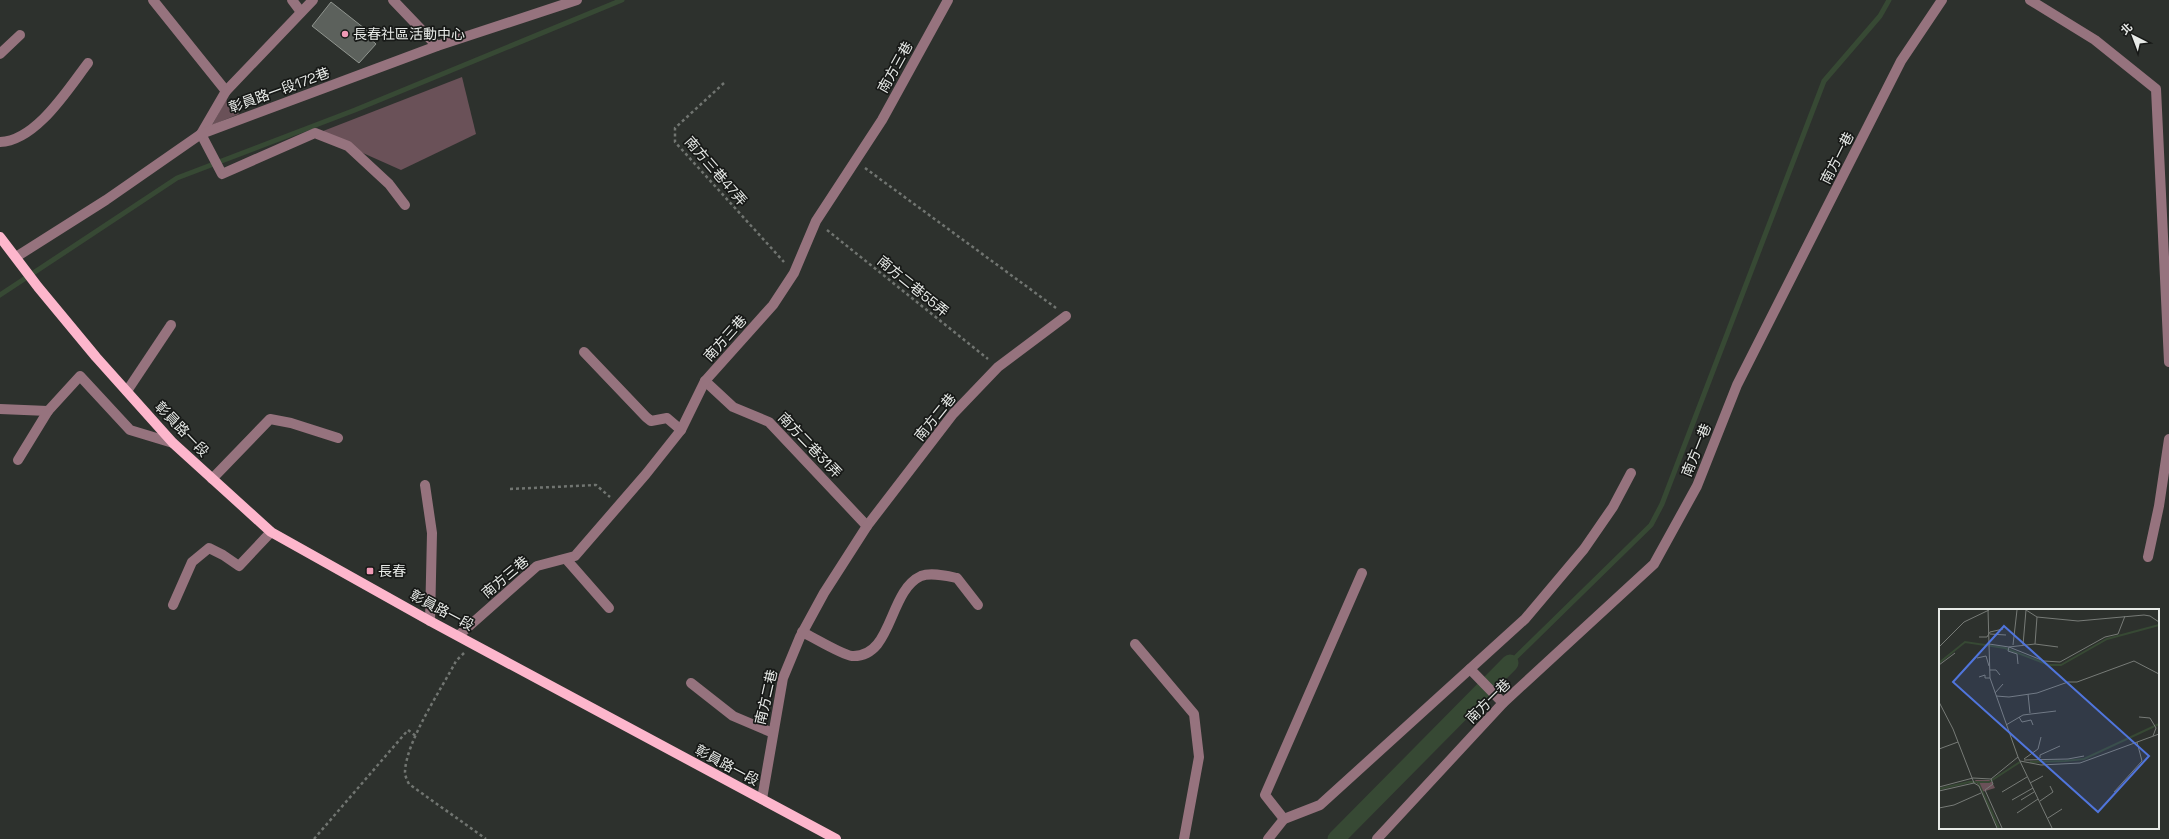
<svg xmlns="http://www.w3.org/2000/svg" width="2169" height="839" font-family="'Space Grotesk','Noto Sans TC',sans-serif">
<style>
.green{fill:#6a5158}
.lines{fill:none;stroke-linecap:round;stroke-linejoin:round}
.stream{stroke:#374934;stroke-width:5}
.canal{stroke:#374934;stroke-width:17}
.building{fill:#5c615c;stroke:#90958f}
.path{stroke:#717571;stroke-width:2.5;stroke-dasharray:3 3;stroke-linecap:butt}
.minor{stroke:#96737e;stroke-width:10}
.major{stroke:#fdb6cc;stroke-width:10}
.poi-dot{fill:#f09ab6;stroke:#171917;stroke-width:1.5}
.labels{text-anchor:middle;stroke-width:3.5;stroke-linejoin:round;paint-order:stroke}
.poi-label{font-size:14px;fill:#e7eae7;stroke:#171917;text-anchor:start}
.street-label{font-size:14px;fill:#e7eae7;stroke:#171917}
.inset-river{fill:none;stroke:#374934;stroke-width:2}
.inset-road{fill:none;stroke:#777b77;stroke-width:1}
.view{fill:#5075dc;fill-opacity:0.15;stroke:#5075dc;stroke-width:2}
.inset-edge{fill:none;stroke:#e7eae7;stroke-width:2}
</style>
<rect width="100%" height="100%" fill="#2d312d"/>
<g class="green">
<path d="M462,77L476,134L401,170L318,133Z"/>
<path d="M226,100L239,114L212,125Z"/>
</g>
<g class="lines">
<g class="stream">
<path d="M0,295L177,178L355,110L622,0"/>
<path d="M1510,663L1651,525L1662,504L1824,81L1880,16L1889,0"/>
</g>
<path class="canal" d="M1336,839L1510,663"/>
</g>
<path class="building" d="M331,2L369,32L367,36L376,44L359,63L312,26Z"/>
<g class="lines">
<g class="path">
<path d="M724,83L675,128V142L784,262"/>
<path d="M865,168L1056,308"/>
<path d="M827,230L988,359"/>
<path d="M510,489L596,485L610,497"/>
<path d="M464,653L456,661C441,690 406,741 405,772C405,776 407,780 409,784L486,839"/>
<path d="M314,839L408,730L416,736"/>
</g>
<g class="minor">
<path d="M153,0L226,91"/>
<path d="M292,0L301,12"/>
<path d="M313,0L226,91L201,134L222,174L315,133L348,146L389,184L405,205"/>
<path d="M393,0L437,46"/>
<path d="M2030,0L2095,40L2156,89L2169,362"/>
<path d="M0,54L20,35"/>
<path d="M0,142C36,141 68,89 88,63"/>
<path d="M16,257L106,200L201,134L437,46L577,0"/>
<path d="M584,352L646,417L651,421L667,418L681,430"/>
<path d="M705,381L733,407L769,422L867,526"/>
<path d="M127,391L171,325"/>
<path d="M0,409L48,411"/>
<path d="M18,460L48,411L80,376L130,430L173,443"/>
<path d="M212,479L270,419L291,423L338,438"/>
<path d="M425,485L432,533L430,621"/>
<path d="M2148,557L2159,506L2169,439"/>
<path d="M566,559L609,608"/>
<path d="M173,605L192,562L209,548L223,555L239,566L271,532"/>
<path d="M802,632C813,637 842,655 852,656C893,658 888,591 921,576C931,572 947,576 957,578L978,605"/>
<path d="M459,635L537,566L575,556L646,474L681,430L705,381L773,305L794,273L816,221L882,120L948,0"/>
<path d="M1135,644L1194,714L1199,757L1184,839"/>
<path d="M1470,669L1503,703"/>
<path d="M691,683L733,716L773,733"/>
<path d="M762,799L783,678L800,637L824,593L867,526L953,414L998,367L1066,316"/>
<path d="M1284,819L1265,795L1362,573"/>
<path d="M1268,839L1284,819L1320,805L1525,619L1584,549L1613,507L1631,473"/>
<path d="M1377,839L1503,703L1654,564L1697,486L1737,385L1901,61L1942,0"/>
</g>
<path class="major" d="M0,237L38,287L96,357L173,443L271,532L430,621L836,839"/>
</g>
<g class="poi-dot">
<circle cx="345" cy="34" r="4"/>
<rect x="366" y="567" width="8" height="8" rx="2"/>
</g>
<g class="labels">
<g class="poi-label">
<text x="353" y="39">長春社區活動中心</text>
<text x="378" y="576">長春</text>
</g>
<g class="street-label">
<text transform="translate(895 67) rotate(-61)" y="5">南方三巷</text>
<text transform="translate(279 90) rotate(-20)" y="5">彰員路一段172巷</text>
<text transform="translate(1837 158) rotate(-63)" y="5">南方一巷</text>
<text transform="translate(716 171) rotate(49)" y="5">南方三巷47弄</text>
<text transform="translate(913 286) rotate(39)" y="5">南方二巷55弄</text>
<text transform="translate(725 338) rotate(-48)" y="5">南方三巷</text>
<text transform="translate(935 417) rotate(-51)" y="5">南方二巷</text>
<text transform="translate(182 429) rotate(46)" y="5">彰員路一段</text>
<text transform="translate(810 445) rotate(46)" y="5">南方二巷31弄</text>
<text transform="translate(1696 450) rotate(-68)" y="5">南方一巷</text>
<text transform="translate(505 577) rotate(-40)" y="5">南方三巷</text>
<text transform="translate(442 610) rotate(28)" y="5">彰員路一段</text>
<text transform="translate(766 697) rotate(-77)" y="5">南方二巷</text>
<text transform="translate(1488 701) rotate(-45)" y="5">南方一巷</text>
<text transform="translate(727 765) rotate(28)" y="5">彰員路一段</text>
</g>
</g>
<g transform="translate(1939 609)">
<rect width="220" height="220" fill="#2d312d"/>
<path d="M36,171H52L56,179L43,183Z" fill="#6a5158"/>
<path class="inset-river" d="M0,54L26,33L66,39L110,56H122L168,30L220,16M126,152L145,150L220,115M91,153L126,152M39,173L60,219M0,180L30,173H50L81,153"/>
<path class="inset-road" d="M49,1L51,69L79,148L113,219M87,1L98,8L139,12L205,6L211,7L220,13M51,25L67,26M40,28H48L51,23L64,20M50,35L70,38L105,52L121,53L166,28L179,25L186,7M96,35L98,8M74,36L78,1M84,36L87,1M0,38L25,13L50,1M38,49L47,47L50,57M79,55L78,45L69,42L70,38L96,35L119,38M0,56L16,44M51,61H57L61,66M40,68L46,66V69H51M56,84L64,75M89,85L91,104M57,87L70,88L98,84L129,73H138L195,52L220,65M0,93L14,120L35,174M80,108L83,113L92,111L94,116M200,108L211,109L217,119L214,127M67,116L84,106L117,102M0,140L19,133M101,149V146L121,137M85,150L99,140L102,128M85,151L129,150L145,147M81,152L102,156L141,154L220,125M52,170L54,175L46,181L63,219M35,174L40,177L58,219M91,174L104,167M0,178L34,169L52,170L79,148M0,182L35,174M63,183L88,168M175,183L203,152L198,133M73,191L94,179M82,191L95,183M101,192L114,183L111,177M0,199L15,196L42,184M78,204L99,190M109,209L123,200"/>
<path class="view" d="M65,17L210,147L159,203L14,73Z"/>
<rect width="220" height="220" class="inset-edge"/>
</g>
<g transform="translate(2133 36) rotate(318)" stroke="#171917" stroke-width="3" paint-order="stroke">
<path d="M0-3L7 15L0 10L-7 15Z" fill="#e7eae7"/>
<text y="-6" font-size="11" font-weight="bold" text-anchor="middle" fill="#e7eae7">北</text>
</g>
</svg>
